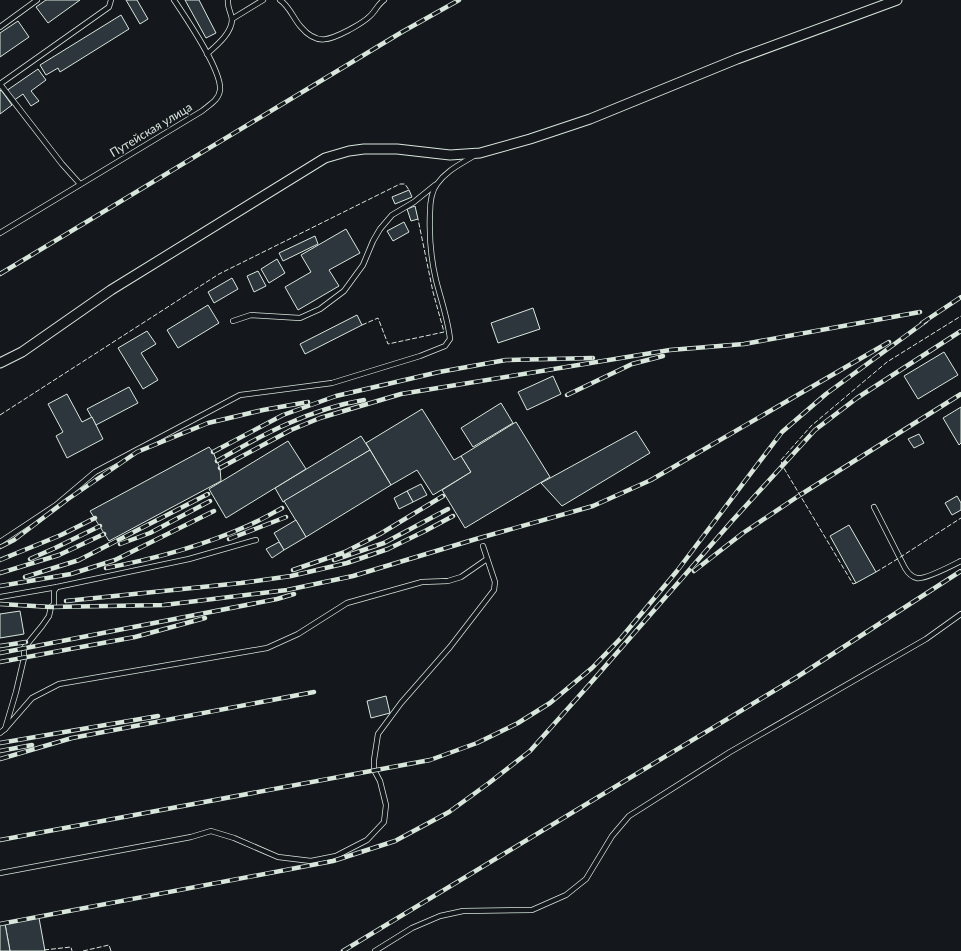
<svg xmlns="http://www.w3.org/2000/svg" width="961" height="951" font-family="Lato,sans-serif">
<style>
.building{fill:#2c363c;stroke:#d8e6dc}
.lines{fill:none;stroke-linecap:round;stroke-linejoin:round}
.lane-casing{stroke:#d8e6dc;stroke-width:6}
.street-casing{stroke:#d8e6dc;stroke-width:11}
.lane{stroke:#14181c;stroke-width:4.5}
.street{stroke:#14181c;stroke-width:9}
.rail-casing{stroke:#d8e6dc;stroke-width:4.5}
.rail{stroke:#14181c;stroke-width:3;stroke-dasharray:9;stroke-linecap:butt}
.fence{stroke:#d8e6dc;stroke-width:1;stroke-dasharray:5 2;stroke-linecap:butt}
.labels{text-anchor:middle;stroke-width:3;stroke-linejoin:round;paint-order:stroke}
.street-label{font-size:12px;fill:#d8e6dc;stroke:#14181c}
</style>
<rect width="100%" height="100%" fill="#14181c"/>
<g class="building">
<path d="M46,0H80L48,23L36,7Z"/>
<path d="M126,0H137L148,19L140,24Z"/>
<path d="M185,0H199L216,33L206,38Z"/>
<path d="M121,15L129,29L60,72L58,68L46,75L40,65Z"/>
<path d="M18,21L29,37L0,57V33Z"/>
<path d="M38,69L46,80L31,91L39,101L31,106L23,94L13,101L6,91Z"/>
<path d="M1,90L12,105L0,114V91Z"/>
<path d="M409,190L412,197L395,204L392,197Z"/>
<path d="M415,206L418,219L411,221L407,209Z"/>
<path d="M404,222L409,232L393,241L387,231Z"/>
<path d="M346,229L360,253L329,270L339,286L298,310L285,287L311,272L301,255Z"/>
<path d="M315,236L318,244L283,261L279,253Z"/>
<path d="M277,259L285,273L269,283L261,269Z"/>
<path d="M258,271L266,286L254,292L247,276Z"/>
<path d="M232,278L238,289L214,303L208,292Z"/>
<path d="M208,305L219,323L178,348L167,330Z"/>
<path d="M533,308L540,329L498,343L491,323Z"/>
<path d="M357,315L362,325L305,354L300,344Z"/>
<path d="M147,331L156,344L141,353L158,380L143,389L118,348Z"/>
<path d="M944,352L958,375L918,399L904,376Z"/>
<path d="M553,376L561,394L527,410L518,392Z"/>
<path d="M129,387L138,403L96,425L87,409Z"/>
<path d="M67,394L82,422L92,417L103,439L67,458L56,436L63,432L48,404Z"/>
<path d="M501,403L513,423L473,447L461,428Z"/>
<path d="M961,407V443L959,445L943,418Z"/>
<path d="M422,409L454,460L461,456L471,472L433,495L417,470L391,485L366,443Z"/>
<path d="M516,422L550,477L465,528L442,490L471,472L461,456Z"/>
<path d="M636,431L650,453L562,506L541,483Z"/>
<path d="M919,434L924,443L914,448L908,439Z"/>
<path d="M361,436L370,450L283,502L275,488Z"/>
<path d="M288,441L306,469L226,518L209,489Z"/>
<path d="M209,447L213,452L220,468L221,481L109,541L90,511Z"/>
<path d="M370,450L391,485L306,537L284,501Z"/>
<path d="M421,484L427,495L413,502L407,491Z"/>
<path d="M407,491L413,502L399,509L394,498Z"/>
<path d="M957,496L961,503V510L952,515L945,503Z"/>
<path d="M296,520L306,537L284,550L274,533Z"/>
<path d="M849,525L876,572L856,583L830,536Z"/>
<path d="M279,542L284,550L272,558L266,549Z"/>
<path d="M20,611L24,634L0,638V614Z"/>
<path d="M386,696L390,713L371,718L367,701Z"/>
<path d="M39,918L45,951H10L5,924Z"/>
<path d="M5,924L10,951H0V925Z"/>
</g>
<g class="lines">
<g class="lane-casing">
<g id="lane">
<path d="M280,0C290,7 293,18 301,27C317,46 330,40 349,30C356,26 364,22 370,16C375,12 377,5 384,0"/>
<path d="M232,19L263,0"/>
<path d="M0,27L37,0"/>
<path d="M207,54C217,45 232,33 232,19C231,12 227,7 228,0"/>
<path d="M0,84L109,7L111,0"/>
<path d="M0,84L62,164L80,184"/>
<path d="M0,233L202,111C209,105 219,100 220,90C222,70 186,18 174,0"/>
<path d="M233,321L251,315L300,318L320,309L344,291L363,265L373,241L380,229L392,215L414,202L435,185"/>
<path d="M874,507L905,568C908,573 911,577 917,578C925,580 953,565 961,561"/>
<path d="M0,542L56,505L95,472L240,395L332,383L420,356L445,346L450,339C448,319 441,300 436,280C431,259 429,235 430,213C430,204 431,192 437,184C447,170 461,164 475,155"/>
<path d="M0,597L57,587"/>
<path d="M5,729L32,698L59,684L267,648L298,634L347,603L422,582L448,581L461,577L487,559"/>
<path d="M0,733L5,729L16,692L24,658V648L42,626L49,616L51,607L54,604V591L57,587L189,559L256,540"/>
<path d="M0,873L191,837L211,831L234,838L278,857L311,861L336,856L367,840L384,822L386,805L380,781L374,770V760L378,734L401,703L450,647L494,590L495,582L483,546"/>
<path d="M375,951L412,928L440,916L463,911L532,910L566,895L586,879L612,836L629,816L730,752L926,639L961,614"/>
</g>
</g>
<g class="street-casing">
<path id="street" d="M0,363L22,352L111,290L325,158L349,151L364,149H397L450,155L480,153L530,139L590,119L737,59L897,0"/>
</g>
<use href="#lane" class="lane"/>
<use href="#street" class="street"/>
<g class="rail-casing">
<g id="rail">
<path d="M0,274L402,32L459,0"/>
<path d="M922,323L961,297"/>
<path d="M567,395L632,364L663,356"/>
<path d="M213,452L283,415L336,396L439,372L506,360L593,358"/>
<path d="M217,461C263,434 310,409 364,400"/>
<path d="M220,468L291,430L320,418L401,394L670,350L744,344L920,312"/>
<path d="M229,539L286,517"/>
<path d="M120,544L150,533L210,501"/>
<path d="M0,547L14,540L68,499L137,452L208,423L263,410L308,402"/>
<path d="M30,559L55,548L100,526"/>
<path d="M0,560L61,535L95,518"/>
<path d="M334,560L384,543L448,509"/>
<path d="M106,568C154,559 202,546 247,526C259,521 271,514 282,508"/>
<path d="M293,570L345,552L380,534L443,496"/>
<path d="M694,571L743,533L800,495L961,394"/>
<path d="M0,573L59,555L104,534"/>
<path d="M25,577L79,560L208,494"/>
<path d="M0,586L71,574L115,560L214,511"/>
<path d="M66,601L241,583L291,576L347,563L388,549L425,531L453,516"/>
<path d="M0,604L51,607L164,605L287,590L353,576L476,539L593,506L651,480L889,342"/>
<path d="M0,646L26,642"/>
<path d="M0,653L277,599L294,594"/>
<path d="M0,662L135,637L205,618"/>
<path d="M0,743L158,716"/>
<path d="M0,751L32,745"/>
<path d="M0,759L72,738L314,692"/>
<path d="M0,840L430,760L477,743L518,723L550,703L592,668L621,638L677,571L782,432L826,394L926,321"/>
<path d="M0,924L333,861L395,841L449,812L489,783L530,751L588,686L732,521L815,430L857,398L961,331"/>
<path d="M343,951L797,677L961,571"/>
</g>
</g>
<use href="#rail" class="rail"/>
<g class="fence">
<path d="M362,325L378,318L388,344L444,332L433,292L418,219"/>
<path d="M0,415L219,274L400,184H405L409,190"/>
<path d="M876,572L899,558L961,518"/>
<path d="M856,583L853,584L782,465L781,460L811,426L887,362L961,316"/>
<path d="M44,950L71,947L72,951"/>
<path d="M83,951L109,945L111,951"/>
</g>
</g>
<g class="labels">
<g class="street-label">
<text transform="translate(151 130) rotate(-31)" y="4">Путейская улица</text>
</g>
</g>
</svg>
